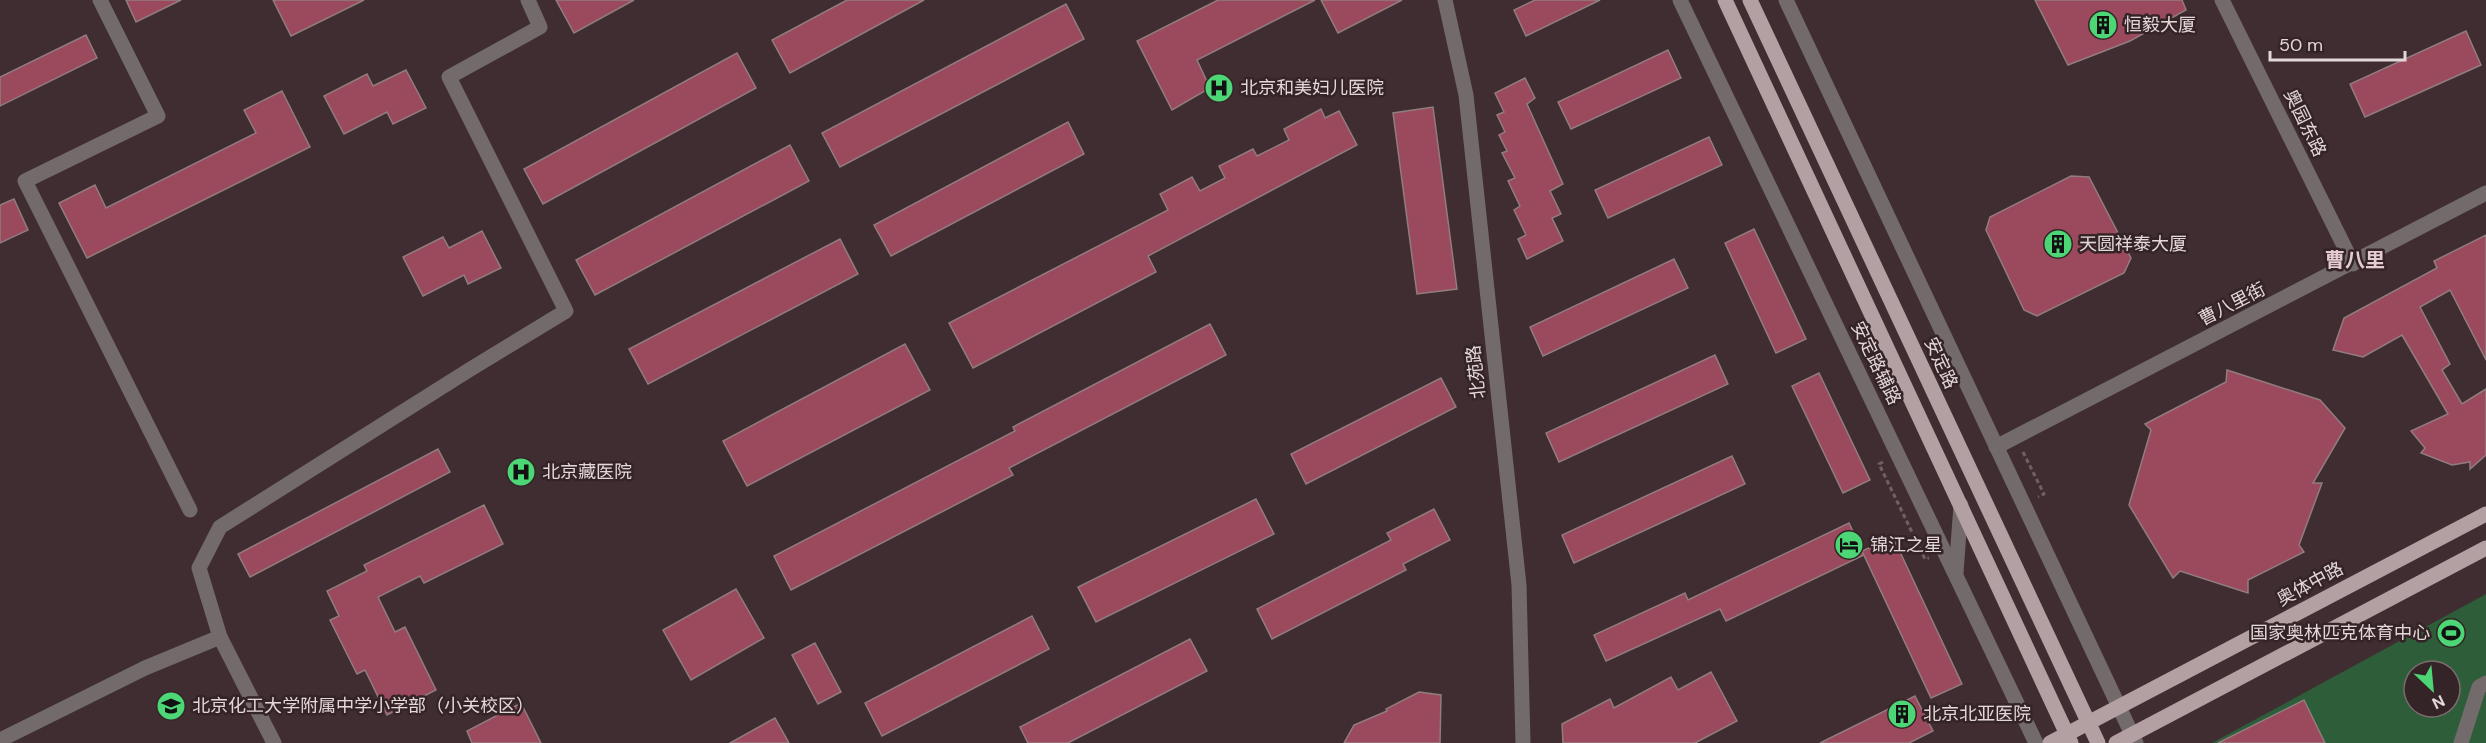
<svg xmlns="http://www.w3.org/2000/svg" width="2486" height="743" font-family="'DM Sans','Noto Sans SC',sans-serif">
<style>
.green{fill:#2d5e39;fill-rule:evenodd}
.building{fill:#9b4a5d;stroke:#917c7f;stroke-width:1.5}
.lines{fill:none;stroke-linecap:round;stroke-linejoin:round}
.path{stroke:#716063;stroke-width:3;stroke-dasharray:4.5 3;stroke-linecap:butt}
.minor{stroke:#736a6b;stroke-width:15}
.major{stroke:#b3a0a3;stroke-width:15}
.labels{text-anchor:middle;stroke-width:5;stroke-linejoin:round;paint-order:stroke}
.poi-label{font-size:18px;fill:#e3d7d8;stroke:#352427;text-anchor:start}
.street-label{font-size:18px;fill:#e3d7d8;stroke:#352427}
.neighbourhood-label{font-size:20px;font-weight:bold;fill:#e4ccd0;stroke:#352427}
</style>
<rect width="100%" height="100%" fill="#3f2d31"/>
<path class="green" d="M2486,594V743H2212ZM2414,671H2450V707H2414Z"/>
<g class="building">
<path d="M126,0H181L136,22Z"/>
<path d="M273,0H364L291,36Z"/>
<path d="M556,0H634L574,33Z"/>
<path d="M847,0H924L790,73L772,40Z"/>
<path d="M1218,0H1315L1197,60L1210,88L1172,110L1137,41Z"/>
<path d="M1321,0H1402L1338,33Z"/>
<path d="M1535,0H1600L1526,36L1514,10Z"/>
<path d="M2035,0H2182L2186,10L2130,41L2068,65Z"/>
<path d="M1066,4L1084,39L840,167L822,133Z"/>
<path d="M2466,31L2481,65L2365,117L2350,84Z"/>
<path d="M86,35L97,58L0,106V77Z"/>
<path d="M1668,50L1681,78L1571,129L1558,102Z"/>
<path d="M737,53L756,88L543,204L524,169Z"/>
<path d="M406,70L426,108L393,124L387,112L344,134L324,96L367,74L373,86Z"/>
<path d="M1525,78L1535,98L1527,104L1563,184L1550,191L1561,214L1552,218L1563,241L1527,259L1518,239L1526,235L1514,210L1520,206L1508,181L1515,178L1502,153L1507,151L1499,135L1505,132L1497,115L1504,112L1495,93Z"/>
<path d="M282,91L310,147L87,258L59,203L95,185L106,208L256,133L244,110Z"/>
<path d="M1433,107L1457,289L1417,294L1393,113Z"/>
<path d="M1321,109L1325,118L1339,111L1357,145L1148,256L1156,272L973,368L949,323L1168,210L1160,194L1192,177L1200,191L1225,178L1219,166L1253,149L1257,156L1289,140L1284,129Z"/>
<path d="M1068,122L1084,154L891,256L874,225Z"/>
<path d="M1709,137L1722,165L1608,218L1595,190Z"/>
<path d="M790,145L809,181L595,295L576,260Z"/>
<path d="M2071,176L2089,177L2131,258L2124,273L2037,316L2024,310L1986,230L1990,217Z"/>
<path d="M14,199L28,230L0,243V205Z"/>
<path d="M1754,229L1806,339L1776,353L1725,243Z"/>
<path d="M482,231L501,268L468,284L464,275L423,296L403,257L443,237L449,248Z"/>
<path d="M2486,235V360L2450,290L2420,307L2450,364L2442,370L2462,404L2486,389V455L2470,469V462L2452,465L2421,453L2425,448L2411,431L2448,414L2402,335L2363,357L2333,350L2344,318L2437,268L2434,261Z"/>
<path d="M840,239L858,274L648,384L629,349Z"/>
<path d="M1674,259L1688,288L1543,356L1530,327Z"/>
<path d="M1210,324L1226,355L1009,468L1013,475L791,590L774,556L1015,431L1013,427Z"/>
<path d="M905,344L930,390L747,486L723,441Z"/>
<path d="M1715,355L1728,384L1559,462L1546,433Z"/>
<path d="M2227,370L2320,400L2345,428L2313,483H2322L2299,545L2304,552L2248,580V593L2180,571L2173,578L2129,505L2151,430L2145,424L2226,382Z"/>
<path d="M1819,373L1870,480L1843,493L1792,386Z"/>
<path d="M1441,378L1456,407L1306,484L1291,454Z"/>
<path d="M438,449L450,472L250,577L238,554Z"/>
<path d="M1732,456L1745,484L1574,563L1562,535Z"/>
<path d="M1256,499L1274,534L1096,622L1078,587Z"/>
<path d="M484,505L503,544L424,583L420,576L378,597L395,632L405,627L436,690L387,715L365,670L357,674L330,620L339,616L327,591L367,571L364,565Z"/>
<path d="M1434,509L1450,540L1403,564L1406,570L1272,639L1257,609L1391,540L1387,533Z"/>
<path d="M1849,523L1864,555L1726,621L1720,609L1606,661L1594,635L1685,593L1688,600Z"/>
<path d="M1893,537L1962,684L1931,698L1862,551Z"/>
<path d="M736,589L764,638L691,680L663,630Z"/>
<path d="M1032,616L1049,649L882,736L865,703Z"/>
<path d="M1190,639L1207,671L1068,743H1028L1020,727Z"/>
<path d="M815,643L841,692L818,704L792,655Z"/>
<path d="M1711,672L1737,721L1695,743H1563L1562,724L1610,699L1614,708L1671,677L1678,690Z"/>
<path d="M1419,692L1441,695L1440,743H1344L1354,725L1387,711L1386,709Z"/>
<path d="M1915,696L1933,731L1909,743H1820Z"/>
<path d="M2304,700L2325,743H2218Z"/>
<path d="M521,703L541,743H472L467,731Z"/>
<path d="M775,718L789,743H730Z"/>
</g>
<g class="lines">
<g class="path">
<path d="M2023,452L2044,494L2038,497"/>
<path d="M1883,462L1879,464L1925,559L1929,558"/>
</g>
<g class="minor">
<path d="M100,0L158,116L25,181L190,510"/>
<path d="M1445,0L1466,95L1519,585L1523,743"/>
<path d="M1680,0L2036,743"/>
<path d="M1786,0L2136,743"/>
<path d="M2222,0L2353,264"/>
<path d="M1996,447L2486,193"/>
<path d="M1956,573L1961,505"/>
<path d="M0,740L145,668L220,637"/>
<path d="M274,743L220,637L199,568L220,527L469,370L566,311L449,77L540,27L528,0"/>
<path d="M2461,743L2479,687L2486,683"/>
</g>
<g class="major">
<path d="M1725,0L2071,743"/>
<path d="M1750,0L2098,743"/>
<path d="M2050,743L2486,514"/>
<path d="M2116,743L2486,548"/>
</g>
</g>
<defs>
<g id="building-disc" transform="scale(1.5)"><circle r="9.5" fill="#4dd676" stroke="#352427"/><path d="M-4-6H4V6H1V3H-1V6H-4ZM-2.5-4.3h1.7v1.8h-1.7ZM.8-4.3h1.7v1.8H.8ZM-2.5-1h1.7V.8h-1.7ZM.8-1h1.7V.8H.8Z" fill="#111"/></g>
<g id="hospital-disc" transform="scale(1.5)"><circle r="9.5" fill="#4dd676" stroke="#352427"/><path d="M-5-5h3v3.5h4V-5h3V5h-3V1.5h-4V5h-3Z" fill="#111"/></g>
<g id="hotel-disc" transform="scale(1.5)"><circle r="9.5" fill="#4dd676" stroke="#352427"/><path d="M-6-4.5h1.5V1H6V5H4.5V3h-9V5H-6ZM-4 0a1.8 1.8 0 1 1 3.6 0ZM.5 0V-2.5h3Q6-2.5 6 0Z" fill="#111"/></g>
<g id="stadium-disc" transform="scale(1.5)"><circle r="9.5" fill="#4dd676" stroke="#352427"/><path d="M0-5a6.5 5 0 1 0 0 10a6.5 5 0 1 0 0-10ZM-3.5-1.8h7v3.6h-7Z" fill="#111"/></g>
<g id="school-disc" transform="scale(1.5)"><circle r="9.5" fill="#4dd676" stroke="#352427"/><path d="M0-5L7-2L0 1L-7-2ZM-4 1L0 2.5L4 1V4Q0 6-4 4Z" fill="#111"/></g>
</defs>
<g fill-rule="evenodd">
<use href="#building-disc" x="2103" y="25"/>
<use href="#hospital-disc" x="1219" y="88"/>
<use href="#building-disc" x="2058" y="244"/>
<use href="#hospital-disc" x="521" y="472"/>
<use href="#hotel-disc" x="1849" y="545"/>
<use href="#stadium-disc" x="2451" y="633"/>
<use href="#school-disc" x="171" y="706"/>
<use href="#building-disc" x="1902" y="714"/>
</g>
<g class="labels">
<g class="poi-label">
<text x="2124" y="31">恒毅大厦</text>
<text x="1240" y="94">北京和美妇儿医院</text>
<text x="2079" y="250">天圆祥泰大厦</text>
<text x="542" y="478">北京藏医院</text>
<text x="1870" y="551">锦江之星</text>
<text x="2430" y="639" text-anchor="end">国家奥林匹克体育中心</text>
<text x="192" y="712">北京化工大学附属中学小学部（小关校区）</text>
<text x="1923" y="720">北京北亚医院</text>
</g>
<g class="street-label">
<text transform="translate(2305 123) rotate(64)" y="6">奥园东路</text>
<text transform="translate(2232 304) rotate(-27)" y="6">曹八里街</text>
<text transform="translate(1876 363) rotate(64)" y="6">安定路辅路</text>
<text transform="translate(1941 363) rotate(65)" y="6">安定路</text>
<text transform="translate(1476 372) rotate(-96)" y="6">北苑路</text>
<text transform="translate(2310 584) rotate(-28)" y="6">奥体中路</text>
</g>
<g class="neighbourhood-label">
<text x="2355" y="267">曹八里</text>
</g>
</g>
<g transform="translate(2432 689) rotate(154)"><circle r="28" fill="#352427" stroke="#7b6c6e" stroke-width="1.5"/>
<path d="M0-4.5L10 22L0 15L-10 22Z" fill="#4dd676"/>
<text y="-9" font-size="16" font-weight="bold" text-anchor="middle" fill="#e3d7d8">N</text>
</g>
<path d="M2270 51v9h135v-9" fill="none" stroke="#e3d7d8" stroke-width="3"/>
<text x="2279" y="51" font-size="18" fill="#e3d7d8" stroke="#352427" stroke-width="4.5" paint-order="stroke">50 m</text>
</svg>
